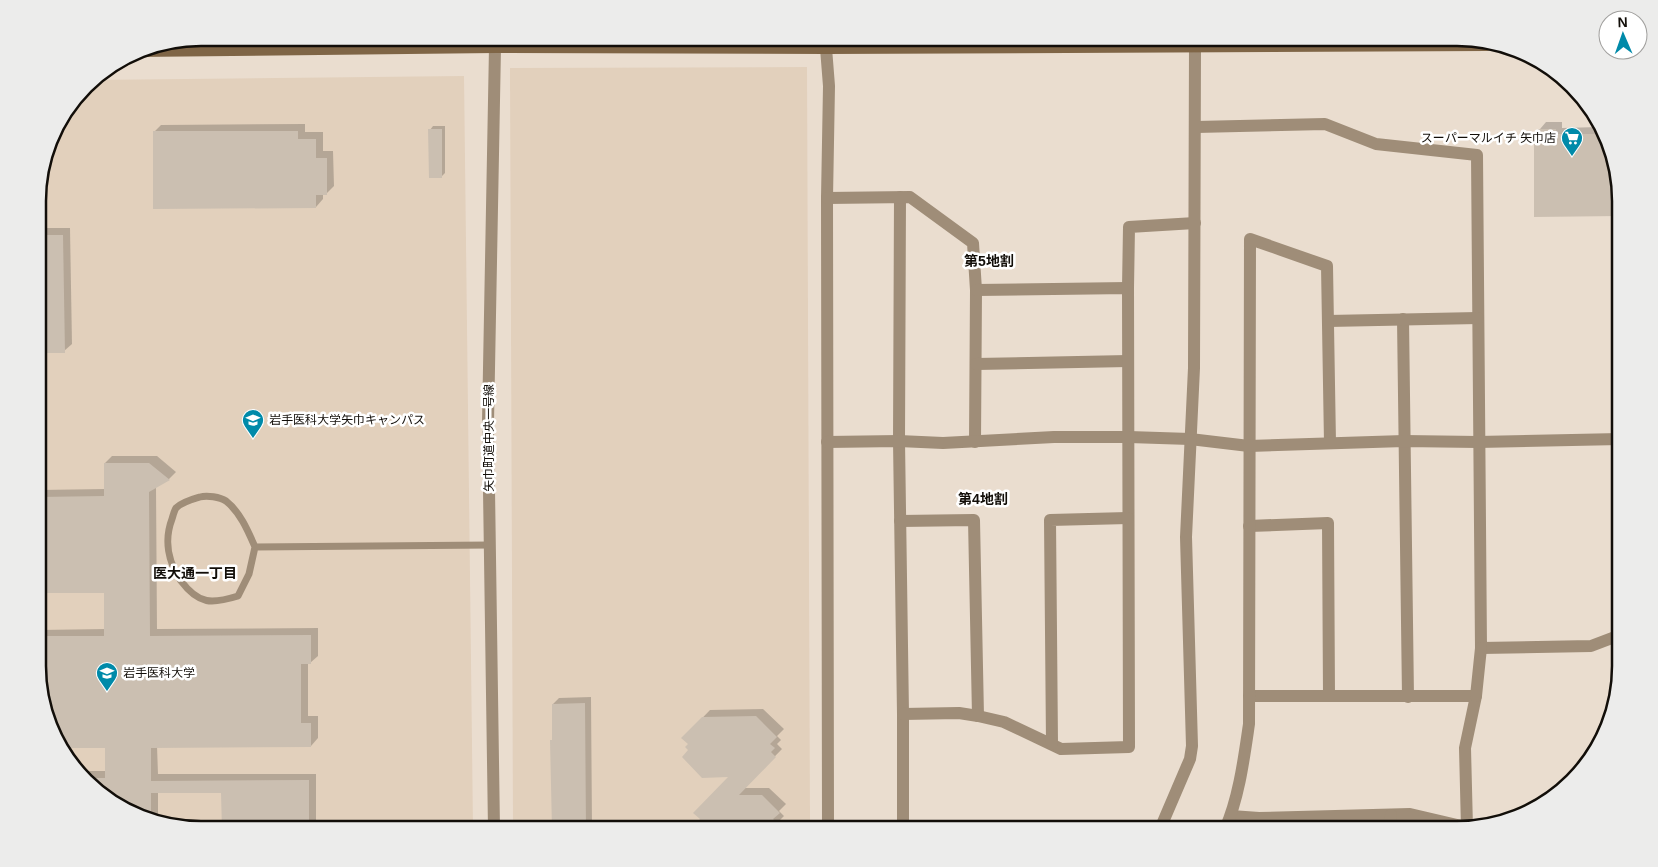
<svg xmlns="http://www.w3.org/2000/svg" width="1658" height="867" font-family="Helvetica,'Noto Sans JP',sans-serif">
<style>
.built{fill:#e2d0bc}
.shadow{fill:#0003}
.building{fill:#cbbfb1}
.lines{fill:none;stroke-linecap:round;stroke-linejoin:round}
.service{stroke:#9f8d78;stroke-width:7}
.minor{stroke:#9f8d78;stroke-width:12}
.tertiary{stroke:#9f8d78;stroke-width:12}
.secondary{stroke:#7f6546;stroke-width:12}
.labels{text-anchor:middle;stroke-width:5;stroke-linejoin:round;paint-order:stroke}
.poi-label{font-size:12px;fill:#120e09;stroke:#fff;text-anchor:start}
.street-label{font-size:12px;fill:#120e09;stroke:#fff}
.neighbourhood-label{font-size:14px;font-weight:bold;fill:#120e09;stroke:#fff}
.rim{fill:none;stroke:#120e09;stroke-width:2.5}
</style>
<rect width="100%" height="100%" fill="#eaddcf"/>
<g class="built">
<path d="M807,67L810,829H513L510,68Z"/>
<path d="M464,76L473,829H201L129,812L65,757L39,688L38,190L54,129L92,80Z"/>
</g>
<g class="shadow">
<path d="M1546,122H1562V128L1599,127L1619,180V215H1535V135Z"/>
<path d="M305,124V132H323V151H333L334,186L326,194H323V199L316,207L154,132L161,125Z"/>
<path d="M433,126H445V173L442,176L430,130Z"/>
<path d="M38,228H70L72,344L64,351L38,352Z"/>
<path d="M112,456H157L176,472L169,479L156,486L157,629L318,628V656L310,663H308V716H318V738L311,746H157L158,774H316V829H223V791L158,792V819L129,812L81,771H106V747H61L39,687V630L106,629L105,592H39V490L105,489V463Z"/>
<path d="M591,697L592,826L589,829H553L552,741L553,739V704L559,698Z"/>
<path d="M763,709L784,729L777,736L781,740L777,744L782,749L744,788H769L786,804L779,811L784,816L780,820L785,825L781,829H699L731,776L690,750V744L683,738L710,710Z"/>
</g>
<g class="building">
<path d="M428,129H442V178H429Z"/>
<path d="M1538,129H1556V134H1602L1619,180V216L1534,217V134H1538Z"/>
<path d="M153,131H298V139H316V158H327V195H316V208L153,209Z"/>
<path d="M38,235H63L65,353H38Z"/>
<path d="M104,463H149L170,480L149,492L150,636L311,635V664H301V723H311V747L151,748V781L309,780V829L222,830L221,793H151V818L129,812L89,778H105V748H62L39,688V636H104V593H39V497L104,496Z"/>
<path d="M585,703L586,829H552L550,740H552V704Z"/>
<path d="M756,716L777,737L770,744L775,748L771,752L776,757L739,795H762L780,813L773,819L783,829H704L697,823L700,819L693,813L728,777L702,778L682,757L688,750L685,747L688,744L681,738L702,717Z"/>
</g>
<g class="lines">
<path class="service" d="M255,547C248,531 240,512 226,501C220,497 207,495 200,497C193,499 182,502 176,508C174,511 173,516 172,519C164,540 168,562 181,581C199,605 212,604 238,596L249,574L255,547L490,545"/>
<g class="minor">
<path d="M826,48L829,86L827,198L828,829"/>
<path d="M1196,127L1325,124L1376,144L1477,155L1481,648L1591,646L1620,635"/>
<path d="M900,197L899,441L903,714V829"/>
<path d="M827,198L910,197L973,243L976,290L975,442"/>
<path d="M1128,288L1129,227L1195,223"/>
<path d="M1403,319L1408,697"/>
<path d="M1328,321L1478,318"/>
<path d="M976,364L1128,361"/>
<path d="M900,521L974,520L978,716"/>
<path d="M1249,526L1328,523L1329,696"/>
<path d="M1249,696H1476L1465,748L1467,828"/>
<path d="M1476,696L1481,648"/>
<path d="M903,714L959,713L978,716L1004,722L1061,749L1129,747L1128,288L976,290"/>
<path d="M1052,744L1050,520L1128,518"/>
<path d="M1231,816L1259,818L1410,814L1470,828"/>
<path d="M1225,829C1239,798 1244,758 1249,724L1250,239L1327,266L1330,443"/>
<path d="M1388,829L1391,815"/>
</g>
<g class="tertiary">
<path d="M489,38L495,47L488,422L494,829"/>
<path d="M827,442L899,441L943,443L1054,437H1129L1190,439L1249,446L1404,441L1478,442L1620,439"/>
<path d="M1160,829L1190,759L1192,746L1186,537L1194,368L1195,46"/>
</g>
<path class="secondary" d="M136,51L495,47L826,48L1487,45"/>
</g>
<defs>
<g id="supermarket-pin" transform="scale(1.125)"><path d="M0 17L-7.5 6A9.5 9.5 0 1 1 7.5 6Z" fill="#008aa9" stroke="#fff"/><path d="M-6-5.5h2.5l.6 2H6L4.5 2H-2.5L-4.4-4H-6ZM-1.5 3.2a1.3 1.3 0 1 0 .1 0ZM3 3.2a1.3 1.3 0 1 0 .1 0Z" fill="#fff"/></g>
<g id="university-pin" transform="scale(1.125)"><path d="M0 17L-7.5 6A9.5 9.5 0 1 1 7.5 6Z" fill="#008aa9" stroke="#fff"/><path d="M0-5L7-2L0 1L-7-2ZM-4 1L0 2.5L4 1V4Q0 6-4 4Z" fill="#fff"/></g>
</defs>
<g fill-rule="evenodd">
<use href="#supermarket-pin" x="1572" y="138"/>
<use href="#university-pin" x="253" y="420"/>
<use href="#university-pin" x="107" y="673"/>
</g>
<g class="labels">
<g class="poi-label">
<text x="1556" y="142" text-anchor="end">スーパーマルイチ 矢巾店</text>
<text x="269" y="424">岩手医科大学矢巾キャンパス</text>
<text x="123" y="677">岩手医科大学</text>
</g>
<g class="street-label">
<text transform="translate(489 438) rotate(-90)" y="4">矢巾町道中央一号線</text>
</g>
<g class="neighbourhood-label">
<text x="989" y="266">第5地割</text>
<text x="983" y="504">第4地割</text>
<text x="195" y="578">医大通一丁目</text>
</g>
</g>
<path d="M0 0H1658V867H0ZM201 46H1457A155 155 0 0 1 1612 201V666A155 155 0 0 1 1457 821H201A155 155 0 0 1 46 666V201A155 155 0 0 1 201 46Z" fill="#ececeb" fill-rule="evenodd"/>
<path class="rim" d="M201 46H1457A155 155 0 0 1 1612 201V666A155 155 0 0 1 1457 821H201A155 155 0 0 1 46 666V201A155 155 0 0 1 201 46Z"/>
<g transform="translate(1623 35) rotate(358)"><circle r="24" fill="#ffffff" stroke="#a09f9d"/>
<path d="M0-4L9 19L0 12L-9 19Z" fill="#008aa9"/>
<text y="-8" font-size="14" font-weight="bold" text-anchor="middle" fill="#120e09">N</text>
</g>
</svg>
